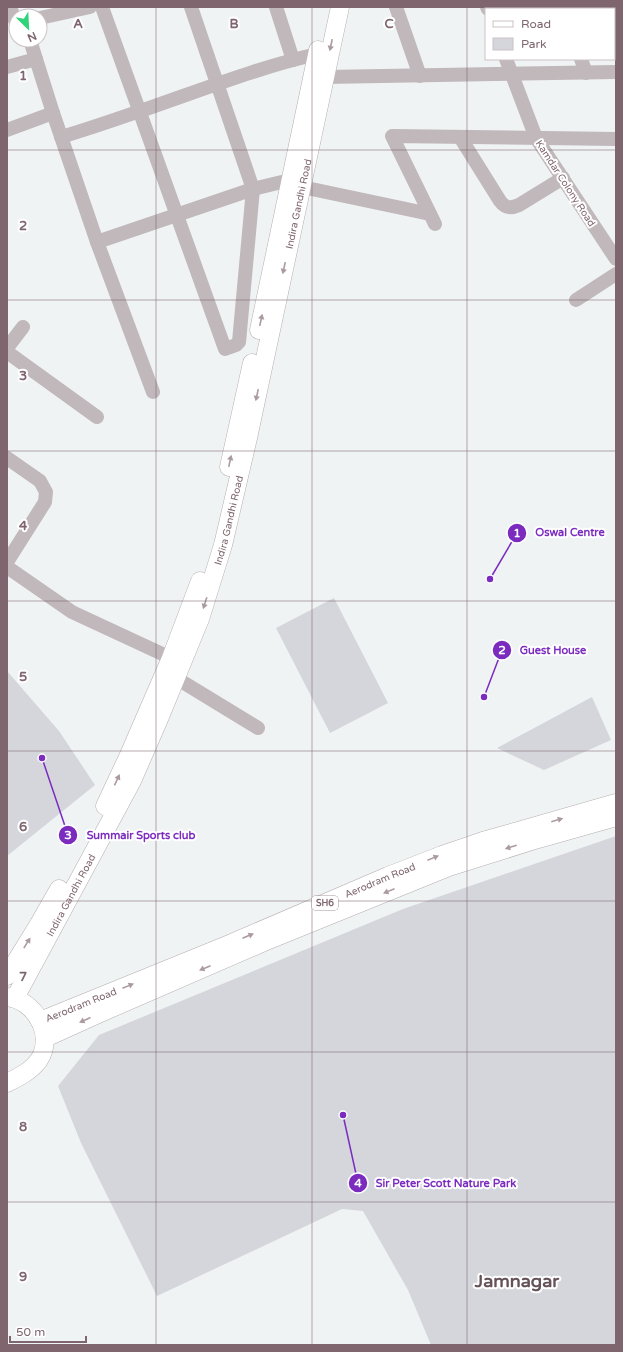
<svg xmlns="http://www.w3.org/2000/svg" width="623" height="1352" font-family="'Varela Round',sans-serif">
<style>
.green{fill:#d4d6dc}
.lines{fill:none;stroke-linecap:round;stroke-linejoin:round}
.major-casing{stroke:#b6aeb1;stroke-width:19}
.minor{stroke:#c0b8bb;stroke-width:14}
.major{stroke:#fff;stroke-width:18}
.oneway{fill:#ab9ba1}
.grid{fill:none;stroke:#7e656e;stroke-width:1;stroke-opacity:0.55}
.labels{text-anchor:middle;stroke-width:4;stroke-linejoin:round;paint-order:stroke}
.shield{fill:#fff;stroke:#a5939a;stroke-width:1}
.shield-label{font-size:9px;font-weight:bold;fill:#7e656e}
.street-label{font-size:10px;fill:#7e656e;stroke:#fff}
.town-label{font-size:18px;font-weight:bold;fill:#645258;stroke:#fff}
.grid-label{font-size:13px;text-anchor:middle;font-weight:bold;fill:#7e656e;stroke:#fff;stroke-width:4;stroke-linejoin:round;paint-order:stroke}
.leader{fill:none;stroke:#7b2cbf;stroke-width:1.5}
.callout-dot{fill:#7b2cbf;stroke:#fff;stroke-width:1.5}
.mark-label{font-size:12px;text-anchor:middle;font-weight:bold;fill:#fff}
.callout-label{font-size:11px;text-anchor:middle;font-weight:bold;fill:#7b2cbf;stroke:#fff;stroke-width:4;stroke-linejoin:round;paint-order:stroke}
</style>
<rect width="100%" height="100%" fill="#f0f3f4"/>
<g class="green">
<path d="M334,598L388,703L330,733L276,628Z"/>
<path d="M7,671L59,731L95,785L7,856Z"/>
<path d="M592,697L611,740L544,770L497,748Z"/>
<path d="M616,836V1345H431L408,1290L363,1211L342,1209L157,1296L81,1143L58,1086L99,1035L403,909Z"/>
</g>
<g class="lines">
<g class="major-casing">
<g id="major">
<path d="M259,330L318,50"/>
<path d="M229,467L252,363"/>
<path d="M105,806L128,757L171,658L200,581"/>
<path d="M7,976L39,924L59,889"/>
<path d="M7,997C35,1000 55,1035 39,1060C31,1071 19,1077 7,1083"/>
<path id="s1" d="M15,998L132,781L159,719L200,619L223,545L248,438L340,7"/>
<path id="s2" d="M40,1021L227,945L388,876L442,855L483,841L616,803"/>
<path d="M45,1038L98,1014L264,942L449,867L538,839L616,817"/>
</g>
</g>
<g class="minor">
<path d="M10,7L16,23"/>
<path d="M102,7L225,349L236,345L239,342L253,189L191,7"/>
<path d="M276,7L293,60"/>
<path d="M396,7L420,76"/>
<path d="M487,7L488,9"/>
<path d="M566,9L571,7"/>
<path d="M40,18L90,7"/>
<path d="M30,40L53,113L97,242L153,392"/>
<path d="M506,59L536,138L616,259"/>
<path d="M581,59L586,73"/>
<path d="M7,67L36,59"/>
<path d="M325,77L616,72"/>
<path d="M7,130L53,113"/>
<path d="M61,137C88,129 114,120 140,111C199,91 256,68 317,54"/>
<path d="M460,137L500,201C505,208 510,209 519,205L563,178"/>
<path d="M302,187L430,214"/>
<path d="M435,224L392,136L616,139"/>
<path d="M97,242L253,189L290,180"/>
<path d="M576,300L616,274"/>
<path d="M7,348L23,327"/>
<path d="M7,352L97,417"/>
<path d="M7,458L40,481L46,492L45,502L7,562"/>
<path d="M7,567L72,612L171,658"/>
<path d="M176,678L258,728"/>
</g>
<use href="#major" class="major"/>
</g>
<defs><path id="oneway-solid" d="M-6-.8H1V-3.2L6.5 0L1 3.2V.8H-6Z"/></defs>
<g class="oneway">
<use href="#oneway-solid" transform="translate(331 45) rotate(102)"/>
<use href="#oneway-solid" transform="translate(284 268) rotate(102)"/>
<use href="#oneway-solid" transform="translate(261 320) rotate(-78)"/>
<use href="#oneway-solid" transform="translate(257 395) rotate(102)"/>
<use href="#oneway-solid" transform="translate(230 461) rotate(-78)"/>
<use href="#oneway-solid" transform="translate(205 603) rotate(108)"/>
<use href="#oneway-solid" transform="translate(117 780) rotate(-65)"/>
<use href="#oneway-solid" transform="translate(557 820) rotate(-16)"/>
<use href="#oneway-solid" transform="translate(511 847) rotate(163)"/>
<use href="#oneway-solid" transform="translate(433 858) rotate(-22)"/>
<use href="#oneway-solid" transform="translate(389 891) rotate(158)"/>
<use href="#oneway-solid" transform="translate(248 936) rotate(-23)"/>
<use href="#oneway-solid" transform="translate(27 943) rotate(-58)"/>
<use href="#oneway-solid" transform="translate(205 968) rotate(157)"/>
<use href="#oneway-solid" transform="translate(128 986) rotate(-22)"/>
<use href="#oneway-solid" transform="translate(85 1020) rotate(156)"/>
</g>
<path class="grid" d="M156,7V1345M312,7V1345M467,7V1345M7,150H616M7,300H616M7,451H616M7,601H616M7,751H616M7,901H616M7,1052H616M7,1202H616"/>
<g class="labels">
<rect class="shield" x="312" y="896" width="26" height="14" rx="3"/>
<g class="shield-label">
<text x="325" y="906">SH6</text>
</g>
<g class="street-label">
<text transform="translate(566 183) rotate(57)" y="4">Kamdar Colony Road</text>
<text dy="4" stroke="none"><textPath href="#s1" startOffset="849">Indira Gandhi Road</textPath></text>
<text dy="4" stroke="none"><textPath href="#s1" startOffset="525">Indira Gandhi Road</textPath></text>
<text dy="4" stroke="none"><textPath href="#s2" startOffset="368">Aerodram Road</textPath></text>
<text dy="4" stroke="none"><textPath href="#s1" startOffset="117">Indira Gandhi Road</textPath></text>
<text dy="4" stroke="none"><textPath href="#s2" startOffset="44">Aerodram Road</textPath></text>
</g>
<g class="town-label">
<text x="517" y="1287">Jamnagar</text>
</g>
</g>
<g class="grid-label">
<text x="78" y="28">A</text>
<text x="234" y="28">B</text>
<text x="389" y="28">C</text>
<text x="23" y="80">1</text>
<text x="23" y="230">2</text>
<text x="23" y="380">3</text>
<text x="23" y="530">4</text>
<text x="23" y="681">5</text>
<text x="23" y="831">6</text>
<text x="23" y="981">7</text>
<text x="23" y="1131">8</text>
<text x="23" y="1281">9</text>
</g>
<path class="leader" d="M490 579L517 533M484 697L502 650M42 758L68 835M343 1115L358 1183"/>
<g class="callout-dot">
<circle cx="490" cy="579" r="4"/>
<circle cx="484" cy="697" r="4"/>
<circle cx="42" cy="758" r="4"/>
<circle cx="343" cy="1115" r="4"/>
<circle cx="517" cy="533" r="10"/>
<circle cx="502" cy="650" r="10"/>
<circle cx="68" cy="835" r="10"/>
<circle cx="358" cy="1183" r="10"/>
</g>
<g class="mark-label">
<text x="517" y="537">1</text>
<text x="502" y="654">2</text>
<text x="68" y="839">3</text>
<text x="358" y="1187">4</text>
</g>
<g class="callout-label">
<text x="570" y="536">Oswal Centre</text>
<text x="553" y="654">Guest House</text>
<text x="141" y="839">Summair Sports club</text>
<text x="446" y="1187">Sir Peter Scott Nature Park</text>
</g>
<rect width="623" height="1352" fill="none" stroke="#7e656e" stroke-width="16"/>
<rect x="485" y="8" width="130" height="52" fill="#ffffff" stroke="#cbc1c5"/>
<rect x="493" y="21" width="20" height="6" fill="#ffffff" stroke="#cbc1c5"/>
<text x="521" y="28" font-size="12" fill="#7e656e">Road</text>
<rect x="493" y="38" width="20" height="12" fill="#d4d6dc" stroke="#cbc1c5"/>
<text x="521" y="48" font-size="12" fill="#7e656e">Park</text>
<g transform="translate(28 28) rotate(156)"><circle r="19" fill="#ffffff" stroke="#cbc1c5"/>
<path d="M0-3L7 15L0 10L-7 15Z" fill="#30d37a"/>
<text y="-6" font-size="11" font-weight="bold" text-anchor="middle" fill="#7e656e">N</text>
</g>
<path d="M10 1336v6h76v-6" fill="none" stroke="#7e656e" stroke-width="2"/>
<text x="16" y="1336" font-size="12" fill="#7e656e" stroke="#ffffff" stroke-width="3" paint-order="stroke">50 m</text>
</svg>
